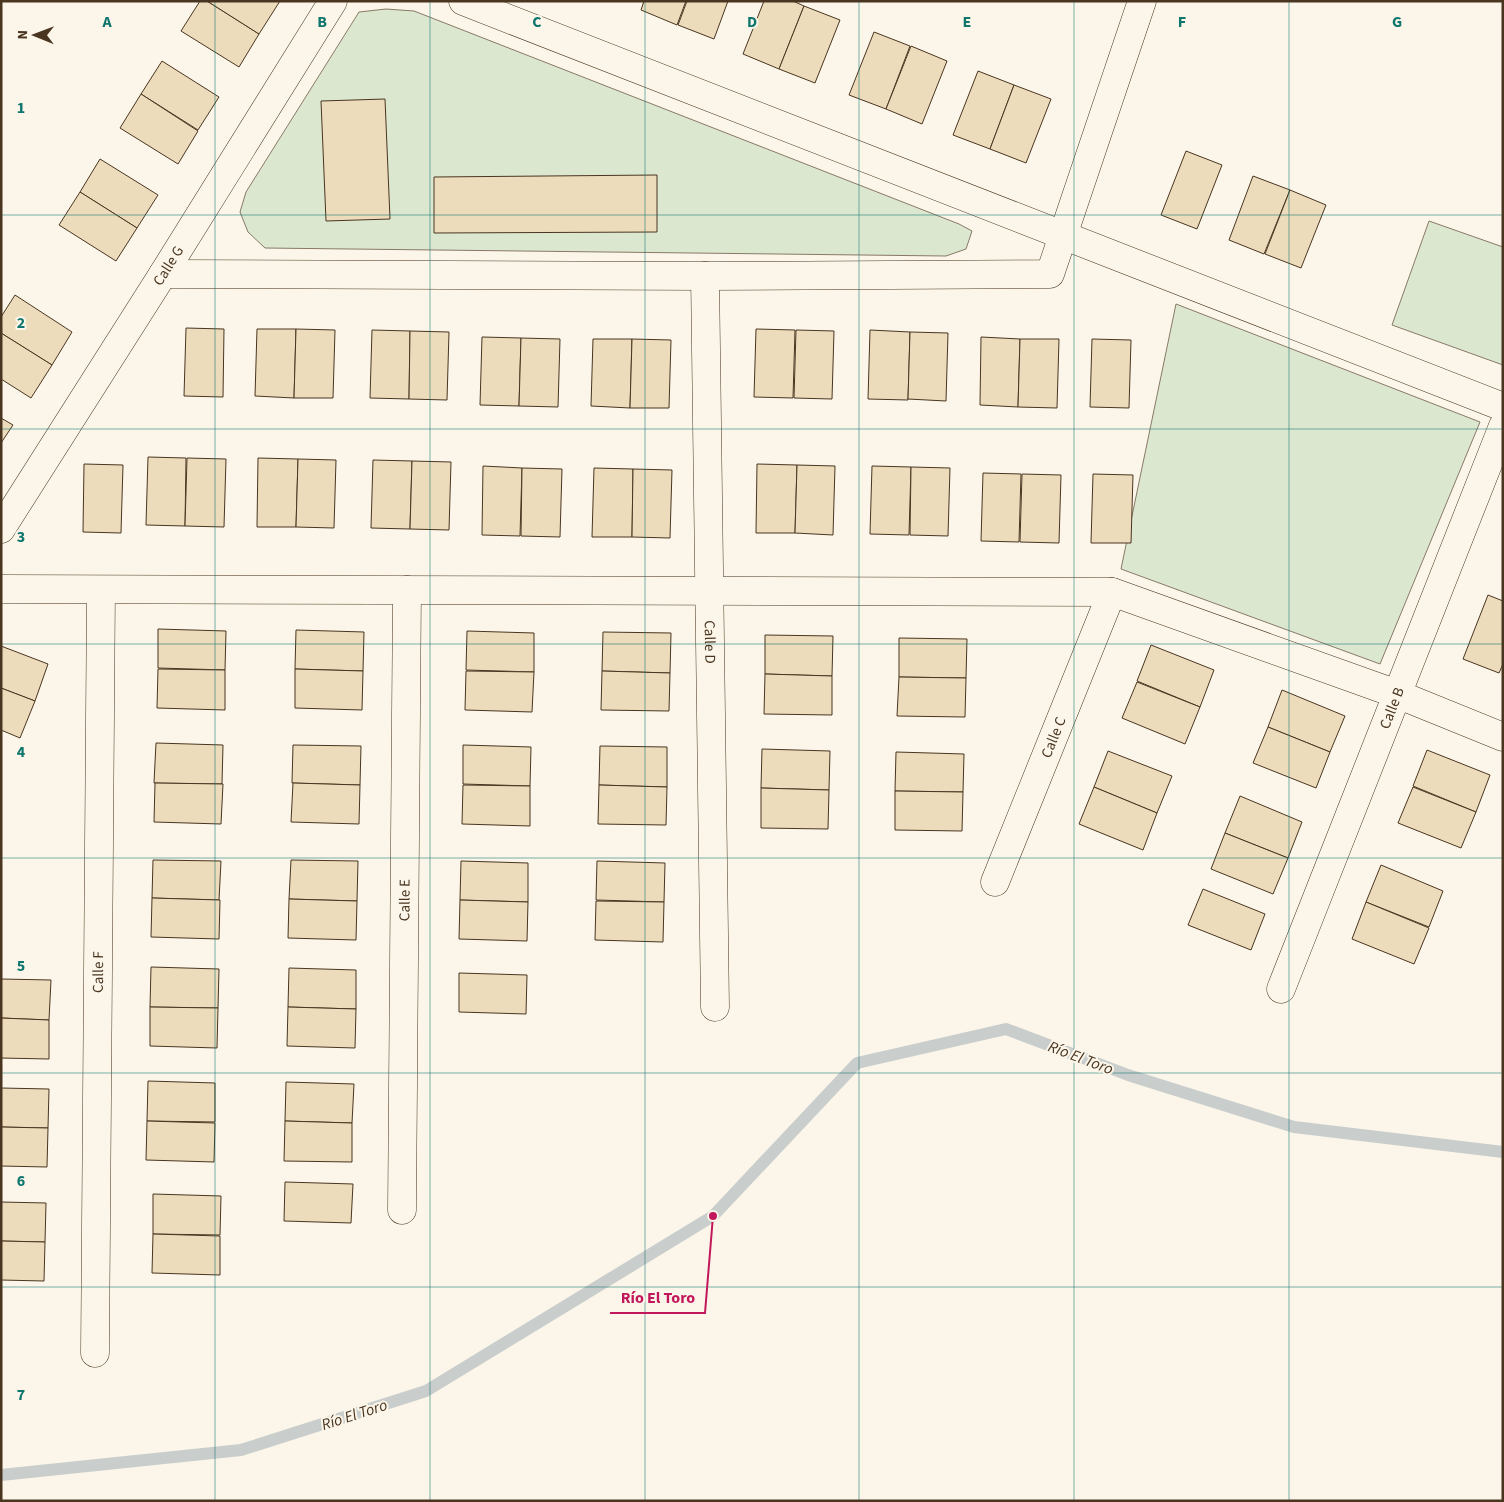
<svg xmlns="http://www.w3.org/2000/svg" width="1504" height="1502" font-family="'Source Sans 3',sans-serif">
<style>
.green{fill:#dce7d0;stroke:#887966}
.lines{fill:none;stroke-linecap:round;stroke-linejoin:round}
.stream{stroke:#c9cecd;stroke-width:12}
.building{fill:#ecdcbc;stroke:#4a3520}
.minor-casing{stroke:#4a3520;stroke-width:29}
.minor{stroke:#fbf6e9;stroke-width:28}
.grid{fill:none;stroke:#0f766e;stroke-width:1;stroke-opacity:0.55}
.labels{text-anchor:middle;stroke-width:4;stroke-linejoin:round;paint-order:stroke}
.street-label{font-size:15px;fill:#4a3520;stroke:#fbf6e9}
.water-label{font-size:16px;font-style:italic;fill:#4a3520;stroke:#fbf6e9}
.grid-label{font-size:16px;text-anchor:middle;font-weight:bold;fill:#0f766e;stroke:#fbf6e9;stroke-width:4;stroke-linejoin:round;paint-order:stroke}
.leader{fill:none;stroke:#c2185b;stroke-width:2}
.callout-dot{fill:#c2185b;stroke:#fbf6e9;stroke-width:2}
.callout-label{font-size:16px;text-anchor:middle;font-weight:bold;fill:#c2185b;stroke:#fbf6e9;stroke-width:4;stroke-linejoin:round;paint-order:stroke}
</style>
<rect width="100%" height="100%" fill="#fbf6e9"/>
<g class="green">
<path d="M386,9L414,11L959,224L972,231L966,249L946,256L265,248L248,232L240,212L246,192L359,12Z"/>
<path d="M1429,221L1503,247V365L1392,325Z"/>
<path d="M1176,304L1480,422L1380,664L1121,569Z"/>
</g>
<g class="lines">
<path class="stream" d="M1,1475L241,1450L426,1391L713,1216L857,1063L1006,1029L1128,1075L1294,1127L1503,1152"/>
</g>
<g class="building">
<path d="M200,1H207L259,34L239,67L181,31Z"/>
<path d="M207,1H280L259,34Z"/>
<path d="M644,1H686L677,25L641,10Z"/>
<path d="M687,1H728L714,39L678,25Z"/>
<path d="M764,1H793L804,6L779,69L743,54Z"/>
<path d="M804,6L840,20L815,83L779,69Z"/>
<path d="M874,32L910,46L886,109L849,95Z"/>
<path d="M911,46L947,61L922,124L886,109Z"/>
<path d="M162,61L219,97L198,130L141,94Z"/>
<path d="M978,71L1014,85L990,149L953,135Z"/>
<path d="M1014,85L1051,99L1026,163L990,149Z"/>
<path d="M141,94L198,131L178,164L120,128Z"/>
<path d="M385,99L390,219L326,221L321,101Z"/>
<path d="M1186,151L1222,165L1197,229L1161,215Z"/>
<path d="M100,159L158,195L137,228L80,192Z"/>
<path d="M657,175V232L434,233V177Z"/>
<path d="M1253,176L1290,190L1264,254L1229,240Z"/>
<path d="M1290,190L1326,205L1301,268L1265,254Z"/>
<path d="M80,192L137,228L116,261L59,225Z"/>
<path d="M15,295L72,332L52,365L1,333V317Z"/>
<path d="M186,328L224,329L223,397L184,396Z"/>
<path d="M257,329H296L294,398L255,396Z"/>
<path d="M296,329L335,330L333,398H294Z"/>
<path d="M756,329L795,330L793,398L754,397Z"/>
<path d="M372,330L410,331L409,399L370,398Z"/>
<path d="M796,330L834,331L832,399L794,398Z"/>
<path d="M870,330L910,332L908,400L868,399Z"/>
<path d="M410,331L449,332L447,400L409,399Z"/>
<path d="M910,332L948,333L946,401L908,399Z"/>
<path d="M1,333L52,365L31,398L1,379Z"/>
<path d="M482,337L521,338L519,406L480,405Z"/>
<path d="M981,337L1020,339L1018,407L980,405Z"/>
<path d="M521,338L560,339L558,407L519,406Z"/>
<path d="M593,339H632L630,408L591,406Z"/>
<path d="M632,339L671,340L669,408H630Z"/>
<path d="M1020,339H1059L1057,408L1018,407Z"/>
<path d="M1092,339L1131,340L1129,408L1090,407Z"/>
<path d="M1,418L13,425L1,443Z"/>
<path d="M148,457L186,458L185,526L146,525Z"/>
<path d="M187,458L226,459L224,527L185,526Z"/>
<path d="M258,458L298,459L296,527H257Z"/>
<path d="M298,459L336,460L334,528L296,527Z"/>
<path d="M373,460L412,461L410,529L371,528Z"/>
<path d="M412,461L451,462L449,530L410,529Z"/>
<path d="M84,464L123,465L121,533L83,532Z"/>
<path d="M757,464L797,465L795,533H756Z"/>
<path d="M797,465L835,466L833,535L795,533Z"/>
<path d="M483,466L522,468L520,536L482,535Z"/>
<path d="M872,466L911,467L909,535L870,534Z"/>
<path d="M911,467L950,468L948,536L910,535Z"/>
<path d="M522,468L562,469L560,537L521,536Z"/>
<path d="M594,468L633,469L632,537H592Z"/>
<path d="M633,469L672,470L670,538L632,537Z"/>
<path d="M983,473L1021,474L1019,542L981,541Z"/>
<path d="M1022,474L1061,475L1059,543L1020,542Z"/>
<path d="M1093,474L1133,475L1131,543H1091Z"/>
<path d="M1488,595L1503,601V664L1499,673L1463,659Z"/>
<path d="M158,629L226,631L225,670L158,668Z"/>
<path d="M296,630L364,632L363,671L295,669Z"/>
<path d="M467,631L534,633V672L466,670Z"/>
<path d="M603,632L671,633L670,673L602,671Z"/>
<path d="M765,635L833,636L832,676L765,674Z"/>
<path d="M899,638L967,639L966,678L899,677Z"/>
<path d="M1151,645L1214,670L1200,707L1137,681Z"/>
<path d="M1,646L48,664L35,701L1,688Z"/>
<path d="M158,669L225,670V710L157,708Z"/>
<path d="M295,669L363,671L362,710L295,708Z"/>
<path d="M466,671L534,672L532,712L465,710Z"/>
<path d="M602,671L670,673L669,711L601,710Z"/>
<path d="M765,674L832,676V715L764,714Z"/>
<path d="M899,677L966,678L965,717L897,716Z"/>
<path d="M1137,682L1200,707L1185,744L1122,718Z"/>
<path d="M1,688L35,701L20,738L1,730Z"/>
<path d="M1282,690L1345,716L1330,752L1268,727Z"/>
<path d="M1268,727L1330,752L1316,788L1253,763Z"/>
<path d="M156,743L223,745L222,784L154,783Z"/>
<path d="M293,745L361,746L360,785L292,783Z"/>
<path d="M463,745L531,747L530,786L463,784Z"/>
<path d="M600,746L667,747V787L599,785Z"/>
<path d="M762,749L830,751L829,790L761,788Z"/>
<path d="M1427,750L1490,775L1476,812L1413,786Z"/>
<path d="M1108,751L1172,776L1157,813L1094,787Z"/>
<path d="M896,752L964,754L963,792L895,791Z"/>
<path d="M155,783L223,784L221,824L154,822Z"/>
<path d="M293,783L360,785L359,824L291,822Z"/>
<path d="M463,785L530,786V826L462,824Z"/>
<path d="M599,785L667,787L666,825L598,824Z"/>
<path d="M1094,787L1157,813L1143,850L1079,824Z"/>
<path d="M1413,787L1476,812L1461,848L1398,823Z"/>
<path d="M761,788L829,790L828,829L761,828Z"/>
<path d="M895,791L963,792L962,831L895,830Z"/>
<path d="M1240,796L1302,822L1288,858L1225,833Z"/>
<path d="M1225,833L1288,858L1273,894L1211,869Z"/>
<path d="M153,860L221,861L219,900L152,898Z"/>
<path d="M291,860L358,861L357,901L289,899Z"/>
<path d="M461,861L528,863V902L460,900Z"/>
<path d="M597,861L665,863L664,902L596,900Z"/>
<path d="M1381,865L1443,891L1429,927L1366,902Z"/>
<path d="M1203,889L1265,914L1251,950L1188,925Z"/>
<path d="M152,898L220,900L219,939L151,937Z"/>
<path d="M289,899L357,901L356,940L288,938Z"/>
<path d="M460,900L528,902L527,941L459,939Z"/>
<path d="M596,901L664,902L663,942L595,940Z"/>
<path d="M1366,902L1429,928L1414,964L1352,939Z"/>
<path d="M151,967L219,969L218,1008L150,1007Z"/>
<path d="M289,968L356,970V1009L288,1007Z"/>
<path d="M459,973L527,975L526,1014L459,1012Z"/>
<path d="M1,979L51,980L49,1020L1,1018Z"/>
<path d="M150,1007L218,1008L217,1048L150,1046Z"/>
<path d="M288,1007L356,1009L355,1048L287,1046Z"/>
<path d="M1,1018L49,1020V1059L1,1058Z"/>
<path d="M148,1081L215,1083V1122L147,1121Z"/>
<path d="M286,1082L354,1084L352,1123L285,1121Z"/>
<path d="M1,1088L49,1089L48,1128L1,1127Z"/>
<path d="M147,1121L215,1123L214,1162L146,1160Z"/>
<path d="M285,1121L352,1123V1162L284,1161Z"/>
<path d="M1,1127L48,1128L47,1167L1,1166Z"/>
<path d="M285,1182L353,1184L351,1223L284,1221Z"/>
<path d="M153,1194L221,1196L220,1235L153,1234Z"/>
<path d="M1,1202L46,1203L45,1242L1,1241Z"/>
<path d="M153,1234L220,1236V1275L152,1273Z"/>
<path d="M1,1241L45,1242L44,1281L1,1280Z"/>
</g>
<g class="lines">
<g class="minor-casing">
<g id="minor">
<path d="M463,1L1503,407"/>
<path d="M163,274L705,276L1050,274L1142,1"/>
<path id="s1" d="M705,276L715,1007"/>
<path id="s2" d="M1,529L163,274L333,1"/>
<path d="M1,589L1112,592L1397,694L1503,737"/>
<path id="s3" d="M995,882L1112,592"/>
<path id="s4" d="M1281,989L1503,426"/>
<path id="s5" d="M402,1210L407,590"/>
<path id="s6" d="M95,1353L101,590"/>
</g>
</g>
<use href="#minor" class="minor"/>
</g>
<path class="grid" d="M215,1V1501M430,1V1501M645,1V1501M859,1V1501M1074,1V1501M1289,1V1501M1,215H1503M1,429H1503M1,644H1503M1,858H1503M1,1073H1503M1,1287H1503"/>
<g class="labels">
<g class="street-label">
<text dy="5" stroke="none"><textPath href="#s2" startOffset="312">Calle G</textPath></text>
<text dy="5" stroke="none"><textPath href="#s1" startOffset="366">Calle D</textPath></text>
<text dy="5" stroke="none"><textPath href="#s4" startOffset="302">Calle B</textPath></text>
<text dy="5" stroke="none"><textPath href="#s3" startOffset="156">Calle C</textPath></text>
<text dy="5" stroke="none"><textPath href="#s5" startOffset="310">Calle E</textPath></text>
<text dy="5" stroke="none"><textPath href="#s6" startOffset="381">Calle F</textPath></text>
</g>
<g class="water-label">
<text transform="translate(1081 1057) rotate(21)" y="6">Río El Toro</text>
<text transform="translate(354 1414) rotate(-18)" y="6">Río El Toro</text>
</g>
</g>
<g class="grid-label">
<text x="107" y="27">A</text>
<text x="322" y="27">B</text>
<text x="537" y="27">C</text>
<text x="752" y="27">D</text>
<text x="967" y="27">E</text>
<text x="1182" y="27">F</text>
<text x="1397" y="27">G</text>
<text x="21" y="113">1</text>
<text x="21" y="328">2</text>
<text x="21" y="542">3</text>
<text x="21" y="757">4</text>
<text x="21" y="971">5</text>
<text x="21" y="1186">6</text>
<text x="21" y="1400">7</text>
</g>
<path class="leader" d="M713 1216L705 1313H610"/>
<circle class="callout-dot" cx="713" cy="1216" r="5"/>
<g class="callout-label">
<text x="658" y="1303">Río El Toro</text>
</g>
<rect width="1504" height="1502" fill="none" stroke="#4a3520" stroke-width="5"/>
<g transform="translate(35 35) rotate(271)" stroke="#fbf6e9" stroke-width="4" paint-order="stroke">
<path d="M0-4L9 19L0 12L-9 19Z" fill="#4a3520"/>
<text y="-8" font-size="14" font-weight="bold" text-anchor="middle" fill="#4a3520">N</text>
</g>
</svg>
